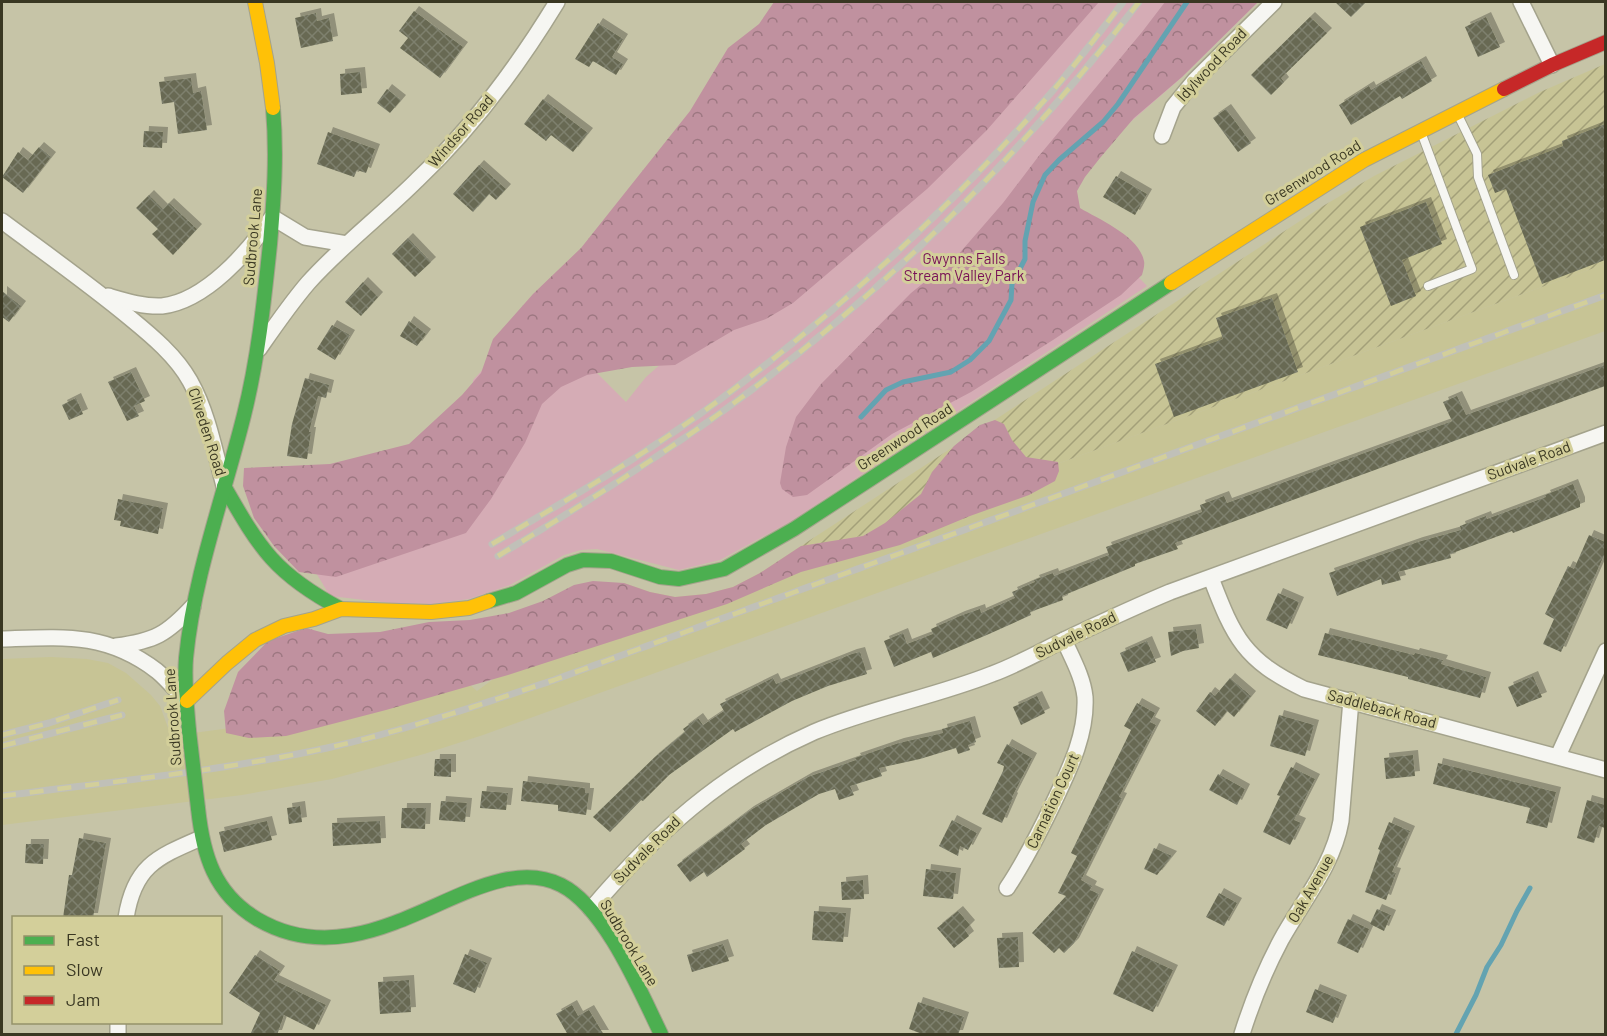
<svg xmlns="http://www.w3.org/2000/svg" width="1607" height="1036" font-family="Barlow,sans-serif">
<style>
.built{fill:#c7c495}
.industrial{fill:url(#industrial-furrows)}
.green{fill:#d5acb5}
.forest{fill:url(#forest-crowns)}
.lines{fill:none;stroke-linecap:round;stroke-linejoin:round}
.stream{stroke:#63a3b1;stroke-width:5}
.building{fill:url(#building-cross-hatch);filter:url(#shadow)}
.lane-casing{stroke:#a4a38c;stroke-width:10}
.street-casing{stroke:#a4a38c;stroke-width:18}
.fast-casing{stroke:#a4a38c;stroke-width:16}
.slow-casing{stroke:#a4a38c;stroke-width:16}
.jam-casing{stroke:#a4a38c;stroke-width:16}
.lane{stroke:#f6f6f2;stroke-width:8}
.street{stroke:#f6f6f2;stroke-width:15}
.fast{stroke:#4caf50;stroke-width:14}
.slow{stroke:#ffc107;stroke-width:14}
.jam{stroke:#c62828;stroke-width:14}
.rail-casing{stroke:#c0c0b8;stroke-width:7}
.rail{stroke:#d3cf9a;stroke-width:4.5;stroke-dasharray:14;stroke-linecap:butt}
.fast-bridge-casing{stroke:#a4a38c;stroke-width:16;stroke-linecap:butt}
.fast-bridge{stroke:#4caf50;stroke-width:14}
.labels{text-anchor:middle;stroke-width:6;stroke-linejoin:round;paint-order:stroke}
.street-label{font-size:15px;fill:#393722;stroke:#d3cf9a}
.park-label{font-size:15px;fill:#770f56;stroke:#d3cf9a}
</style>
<defs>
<pattern id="industrial-furrows" width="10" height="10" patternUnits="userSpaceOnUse" patternTransform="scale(1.5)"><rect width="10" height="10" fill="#c7c495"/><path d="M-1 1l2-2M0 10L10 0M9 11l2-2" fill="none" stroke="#a3a079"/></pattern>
<pattern id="forest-crowns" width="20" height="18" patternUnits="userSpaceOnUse" patternTransform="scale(1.5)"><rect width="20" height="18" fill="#c0919f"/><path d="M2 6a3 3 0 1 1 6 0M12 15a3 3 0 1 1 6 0" fill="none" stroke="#9d7781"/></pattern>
<pattern id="building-cross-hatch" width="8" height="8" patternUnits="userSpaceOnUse" patternTransform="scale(1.5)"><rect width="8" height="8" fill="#676953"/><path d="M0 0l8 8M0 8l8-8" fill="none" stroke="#7e806e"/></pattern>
<filter id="shadow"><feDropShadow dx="5" dy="-5" stdDeviation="0" flood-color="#0004"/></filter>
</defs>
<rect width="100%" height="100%" fill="#c6c4a7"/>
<path class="built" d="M1605,264V331L483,735L424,754L332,779L242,795L2,825V659L51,657L87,659L108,663L126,673L151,695L160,706L171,736L238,727L456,673L477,691L624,583L650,592L675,597L706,594L733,587L760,573L801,546L794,560Z"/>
<path class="industrial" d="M1605,64V264L794,560L801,546L1323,206L1374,176L1540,92Z"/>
<path class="green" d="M1018,2H1258L1182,77L1054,189L1147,286L790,522L720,560L679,570L597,549L581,550L564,555L510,585L469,599L432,604L391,603L330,596L253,468L348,464L474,483L473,380L537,313L626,402L646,377L670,356Z"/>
<g class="forest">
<path d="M774,2H1099L987,130L927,189L793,303L766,319L734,330L675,365L632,367L587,375L561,387L542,404L525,443L491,499L466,533L336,577L299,572L274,546L254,518L243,486L244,468L330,464L409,444L462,395L481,373L493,339L533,294L581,248L690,111L728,48L759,24Z"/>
<path d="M1165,2H1258L1182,77L1134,118L1100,158L1085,177L1077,191L1080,208C1100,220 1139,236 1144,261C1145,265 1143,271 1142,275L1121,295L1053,340L971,392L892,434L807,495L793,497L782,489L780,483L786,447L796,417L821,384L911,293L957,256L1003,203L1038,157L1142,32Z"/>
<path d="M995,420L1004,424L1012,440L1026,457L1058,462L1059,471L1055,481L1029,495L970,516L900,545L801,572L727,604L508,675L386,710L286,736L249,738L226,733L224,711L238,672L268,641L306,628L328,634L380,632L429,622L470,620L509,613L543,601L574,585L593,581L624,583L650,592L675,597L706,594L733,587L760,573L801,546L863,536L885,523L921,494L932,472L954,446L980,425Z"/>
</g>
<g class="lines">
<g class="stream">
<path d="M861,417L886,390L903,382L951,372L970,360L989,341L1011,300L1012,284L1025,259V241L1033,202L1045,175L1059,160L1103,122L1118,104L1187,2"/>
<path d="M1456,1034L1476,995L1487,967L1501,945L1517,911L1530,888"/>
</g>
</g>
<g class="building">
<path d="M1335,2H1366L1351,17Z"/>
<path d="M414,11L463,47L440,78L400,48L408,38L399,31Z"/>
<path d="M316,13L317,21L329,18L333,41L301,48L295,18Z"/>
<path d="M1310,17L1327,33L1281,78L1284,82L1271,95L1251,75Z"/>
<path d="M1486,17L1500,47L1478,57L1465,27Z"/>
<path d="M598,23L623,39L612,57L623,64L616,75L593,61L589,67L575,59Z"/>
<path d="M1421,61L1432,81L1402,99L1400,96L1351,125L1339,105L1369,86L1371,90Z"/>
<path d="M360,72L362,93L341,95L340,74Z"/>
<path d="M191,78L193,93L201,91L207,130L178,134L174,102L162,104L159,82Z"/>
<path d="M387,89L401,100L390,113L377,103Z"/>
<path d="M543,99L588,133L573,152L551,135L546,141L524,124Z"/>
<path d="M1226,109L1251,143L1238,152L1213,118Z"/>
<path d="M1605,124V260L1542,284L1506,189L1495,193L1488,175L1563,146L1562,141Z"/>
<path d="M144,131L163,132L162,148L143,147Z"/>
<path d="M328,132L375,149L366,173L357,170L354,177L317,164Z"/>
<path d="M39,147L51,157L23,193L2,177L18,152L28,160Z"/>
<path d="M479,165L506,189L496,200L489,194L473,212L453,194Z"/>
<path d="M1116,176L1147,194L1135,215L1103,197Z"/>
<path d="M149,195L163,209L169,203L197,229L173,255L152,234L158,229L136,208Z"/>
<path d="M1426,202L1442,244L1402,260L1416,296L1391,306L1360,227Z"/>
<path d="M408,238L431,262L415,277L392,254Z"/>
<path d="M363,282L378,297L361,316L345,302Z"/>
<path d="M2,291L21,306L9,322L2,317Z"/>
<path d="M1272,298L1298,372L1174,417L1155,364L1223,339L1216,318Z"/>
<path d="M409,321L426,334L417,346L400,336Z"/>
<path d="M332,325L350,335L335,360L317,349Z"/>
<path d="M1605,365V386L1175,543L1178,549L1135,564V566L1062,596L1063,600L1030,612L1031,615L989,634L933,658L931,652L894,667L884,641L903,633L907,644L933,634L931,629L960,616L980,609L981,613L1015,598L1012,592L1035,582L1034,580L1053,573L1054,576L1109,555L1106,547L1202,512L1200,505L1224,496L1227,503L1450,422L1452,421L1443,402L1457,396L1466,415Z"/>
<path d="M131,372L145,401L134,406L139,416L127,421L108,382Z"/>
<path d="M305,378L329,385L326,398L318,396L309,432H311L307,459L287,456L292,424Z"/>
<path d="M76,398L83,414L69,420L62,405Z"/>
<path d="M1573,484L1580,502V507L1513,533L1512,531L1450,554L1451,558L1398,572L1401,580L1382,585L1381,579L1337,596L1329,573L1418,542L1461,530L1460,526L1486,516L1487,519L1546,497L1545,495Z"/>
<path d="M118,499L163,508L158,534L120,526L121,521L114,520Z"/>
<path d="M1589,535L1605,542V553L1561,652L1543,644L1554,619L1545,614L1568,566L1574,569Z"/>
<path d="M1278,593L1299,602L1287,629L1266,620Z"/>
<path d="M1196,629L1199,648L1183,651L1171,656L1168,632Z"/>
<path d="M1325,633L1414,655L1415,653L1443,660L1441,664L1486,677L1480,698L1408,679V677L1318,655Z"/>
<path d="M1147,641L1156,662L1128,672L1120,653Z"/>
<path d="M860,652L867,674L828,686L792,701L735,732L733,729L669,775L643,801L641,800L610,832L593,817L655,757L685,732L683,729L698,718L703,725L724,711L720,704L773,678L776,684L852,654Z"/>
<path d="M1533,676L1542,697L1517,707L1508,687Z"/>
<path d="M1230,678L1251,696L1234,717L1227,711L1215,726L1196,711L1210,692L1215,696Z"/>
<path d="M1037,696L1045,713L1021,725L1013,707Z"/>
<path d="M1137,703L1155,713L1150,722L1156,725L1119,797L1122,798L1081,880L1092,886L1090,890L1099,894L1074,943L1064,953L1059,948L1054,953L1032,933L1066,896L1058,893L1077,856L1071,853L1131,730L1124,726Z"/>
<path d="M1279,715L1314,725L1305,756L1270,746Z"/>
<path d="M970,721L976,742L968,745L970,750L958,754L956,748L920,759L879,768L882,776L850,786L854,795L839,800L835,789L819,794L766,825L741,844L745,849L707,877L704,872L690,882L677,865L749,811L808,777L856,760L855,758L899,743L943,733L942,729Z"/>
<path d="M1007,744L1032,758L1012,797L1013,798L1002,823L982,814L1003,771L1004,766L997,763Z"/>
<path d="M1413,755L1415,776L1386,779L1384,758Z"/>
<path d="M435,759H451V777L434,776Z"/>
<path d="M1438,763L1556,792L1547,828L1526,823L1530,808L1433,784Z"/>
<path d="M1291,767L1315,779L1294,820L1301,823L1290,845L1263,832L1280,796L1277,795Z"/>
<path d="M1218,774L1245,789L1237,805L1209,790Z"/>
<path d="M523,781L585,788V793H589L586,815L558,811V805L521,801Z"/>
<path d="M482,791L508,793L506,810L480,808Z"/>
<path d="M1587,800L1605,805V828L1599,826L1594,843L1577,838Z"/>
<path d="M441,801L467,803L465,822L439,820Z"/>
<path d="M300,806L302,822L289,824L287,808Z"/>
<path d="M402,808H426L425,829L401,828Z"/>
<path d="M952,820L977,833L968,850L960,846L958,856L939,846Z"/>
<path d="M267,821L272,840L224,852L219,832Z"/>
<path d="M380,821L381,843L333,846L332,823Z"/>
<path d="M1389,822L1410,831L1392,872L1396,873L1386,900L1365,892L1380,850L1378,849Z"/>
<path d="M79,838L106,843L93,918H63L69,875H72Z"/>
<path d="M26,844H44L43,864L25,863Z"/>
<path d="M1154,848L1172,856L1157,875L1144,869Z"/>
<path d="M926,869L956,873L953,899L923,896Z"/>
<path d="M863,880L864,899L842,900L841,882Z"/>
<path d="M1219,893L1237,903L1224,926L1206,917Z"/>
<path d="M1377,909L1391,915L1384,931L1370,924Z"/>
<path d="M814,911L846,913L843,942L812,940Z"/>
<path d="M958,911L970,925L965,930L969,936L954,948L937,928Z"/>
<path d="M1348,919L1369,929L1358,953L1337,943Z"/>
<path d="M1018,937L1019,967L999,968L997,938Z"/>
<path d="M723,944L729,961L692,972L687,955Z"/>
<path d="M1132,951L1173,970L1153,1012L1113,994Z"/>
<path d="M465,954L487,963L475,993L453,984Z"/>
<path d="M255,955L280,971L274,980L326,1005L314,1030L284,1015L277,1035H250L260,1013L229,993Z"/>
<path d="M409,980L411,1012L380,1014L378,982Z"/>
<path d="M1315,989L1342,1000L1333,1023L1306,1012Z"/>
<path d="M918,1002L964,1017L958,1035H925L909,1029Z"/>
<path d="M572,1005L578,1016L589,1010L604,1035H568L556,1014Z"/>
</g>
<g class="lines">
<g class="lane-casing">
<g id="lane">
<path d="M1457,113L1477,154L1478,177L1514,275"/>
<path d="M1421,132L1472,269L1428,286"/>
</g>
</g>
<g class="street-casing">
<g id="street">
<path d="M1521,2L1552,65"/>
<path d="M1162,136L1173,107L1195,80L1274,2"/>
<path d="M2,221C45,253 89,284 130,318C152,336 176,356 190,381C208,413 215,452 224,486"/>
<path d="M108,296C125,301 144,307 162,306C206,301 249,251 272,217L305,237L347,244"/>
<path d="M259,349C275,326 290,304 308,283C341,246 382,215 417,180C472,128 518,66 557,2"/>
<path d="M1211,578C1234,638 1244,660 1304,689L1606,770"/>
<path d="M2,639C62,637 106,632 157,671C168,680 177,692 187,701"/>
<path d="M116,646C155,641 167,634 193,606"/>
<path d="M1558,756L1606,651"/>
<path d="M1007,888C1025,861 1038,835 1052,806C1068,772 1087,736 1085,697C1083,677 1072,658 1064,640"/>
<path d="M591,909C656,833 721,773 814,732C871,708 934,697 992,674C1017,665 1041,651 1066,639C1100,623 1134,607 1170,592L1606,433"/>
<path d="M126,918C134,866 157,857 201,838"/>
<path d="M118,1034V1022"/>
<path d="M1242,1034C1252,1002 1265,970 1281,940C1303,900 1333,866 1341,821L1351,700"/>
</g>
</g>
<g class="fast-casing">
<g id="fast">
<path d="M224,486C260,549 275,574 341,609"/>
<path d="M489,601L516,593L567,565L583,560L611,561L660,577L679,579L724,569L794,529L1171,283"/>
<path d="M189,731C187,707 184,682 186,658C194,575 224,496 244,415C258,359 264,302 270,244C274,198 277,155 273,108"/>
<path d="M198,808C203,855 214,893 257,919C373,987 478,843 561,885C605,907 640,991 661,1034"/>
</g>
</g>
<g class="slow-casing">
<g id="slow">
<path d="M255,2L267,63L273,108"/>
<path d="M1171,283L1364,160L1504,89"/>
<path d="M187,701L227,663L255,640L284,626L314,619L341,609L431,612L469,608L489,601"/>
</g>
</g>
<g class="jam-casing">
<path id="jam" d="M1504,89L1552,65L1606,42"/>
</g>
<use href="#lane" class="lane"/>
<use href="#street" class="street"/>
<use href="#fast" class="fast"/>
<use href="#slow" class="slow"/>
<use href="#jam" class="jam"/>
<g class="rail-casing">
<g id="rail">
<path d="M492,544C569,499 646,454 718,401C840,311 950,208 1050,94C1076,64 1100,32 1123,2"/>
<path d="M498,556C574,510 650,463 723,411C881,297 1020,156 1139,2"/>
<path d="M2,735L49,723L118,700"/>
<path d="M2,746L122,715"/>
<path d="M2,796C110,782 220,771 327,748C404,731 479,705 554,680L1606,295"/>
</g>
</g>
<use href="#rail" class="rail"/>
<g class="fast-bridge-casing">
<path id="fast-bridge" d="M189,731L198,808"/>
</g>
<use href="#fast-bridge" class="fast-bridge"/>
</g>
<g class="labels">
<g class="street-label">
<text transform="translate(1212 65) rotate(-47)" y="5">Idylwood Road</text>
<text transform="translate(461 131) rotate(-49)" y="5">Windsor Road</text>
<text transform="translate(1313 173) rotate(-32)" y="5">Greenwood Road</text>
<text transform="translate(253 237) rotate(-85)" y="5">Sudbrook Lane</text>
<text transform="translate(207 432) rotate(72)" y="5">Cliveden Road</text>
<text transform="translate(905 437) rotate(-33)" y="5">Greenwood Road</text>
<text transform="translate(1529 461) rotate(-20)" y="5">Sudvale Road</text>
<text transform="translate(1076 635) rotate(-26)" y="5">Sudvale Road</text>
<text transform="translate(1382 709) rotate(15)" y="5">Saddleback Road</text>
<text transform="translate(173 717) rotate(-94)" y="5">Sudbrook Lane</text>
<text transform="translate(1053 801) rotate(-65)" y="5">Carnation Court</text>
<text transform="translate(647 850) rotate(-45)" y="5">Sudvale Road</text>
<text transform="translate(1311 889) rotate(-60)" y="5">Oak Avenue</text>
<text transform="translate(629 943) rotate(59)" y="5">Sudbrook Lane</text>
</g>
<g class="park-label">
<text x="964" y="264">Gwynns Falls<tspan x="964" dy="17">Stream Valley Park</tspan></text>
</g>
</g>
<rect width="1607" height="1036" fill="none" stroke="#393722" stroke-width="6"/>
<rect x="12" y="916" width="210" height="108" fill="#d3cf9a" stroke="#95926a" stroke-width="1.5"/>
<rect x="24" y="936" width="30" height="9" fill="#4caf50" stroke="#95926a" stroke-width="1.5"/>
<text x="66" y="946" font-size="18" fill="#393722">Fast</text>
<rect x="24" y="966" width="30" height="9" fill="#ffc107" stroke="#95926a" stroke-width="1.5"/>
<text x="66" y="976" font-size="18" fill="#393722">Slow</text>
<rect x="24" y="996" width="30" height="9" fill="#c62828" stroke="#95926a" stroke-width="1.5"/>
<text x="66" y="1006" font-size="18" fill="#393722">Jam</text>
</svg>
